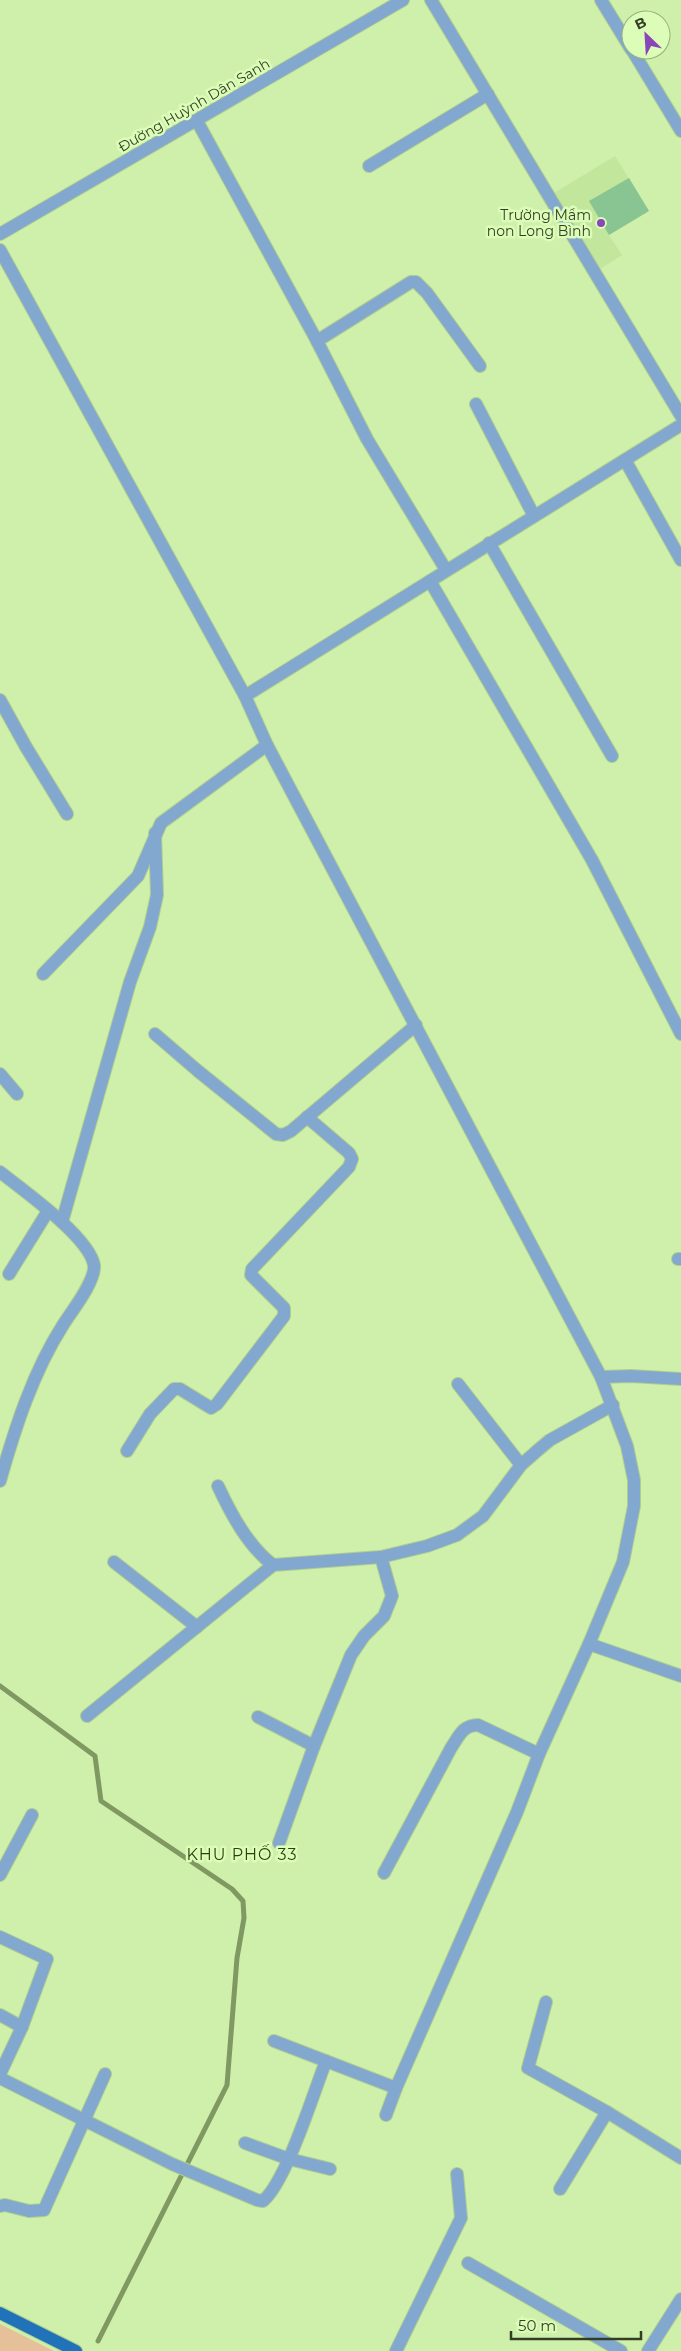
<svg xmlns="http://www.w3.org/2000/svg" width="681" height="2351" font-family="Montserrat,sans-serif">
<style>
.built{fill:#c2e69b}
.green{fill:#e5c098}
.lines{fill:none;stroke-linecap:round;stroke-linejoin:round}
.stream{stroke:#809962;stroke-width:5}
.building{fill:#88c592}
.minor-casing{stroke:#b0cd90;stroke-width:14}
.major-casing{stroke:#b0cd90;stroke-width:14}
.minor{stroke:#82a8cf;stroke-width:12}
.major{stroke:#2073b9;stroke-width:12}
.poi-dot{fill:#8a46b9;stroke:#dcfdb8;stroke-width:2}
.labels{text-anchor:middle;stroke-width:5;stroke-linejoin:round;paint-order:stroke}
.street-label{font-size:14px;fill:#333f24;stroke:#dcfdb8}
.poi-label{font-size:14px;fill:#333f24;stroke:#dcfdb8;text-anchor:end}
.quarter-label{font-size:16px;letter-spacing:1px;fill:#2c400f;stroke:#dcfdb8}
</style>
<rect width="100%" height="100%" fill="#cff0ab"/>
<path class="built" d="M615,156L649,211L609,235L622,255L600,269L554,193Z"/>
<path class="green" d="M0,2324L54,2351H0Z"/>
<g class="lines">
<path class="stream" d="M0,1686L95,1756L101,1801L232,1889L243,1901L244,1918L237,1958L227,2085L98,2341"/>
</g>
<path class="building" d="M629,178L649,211L609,235L589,201Z"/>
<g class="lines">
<g class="minor-casing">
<g id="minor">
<path d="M431,0L681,416"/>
<path d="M601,0L631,49"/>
<path d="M632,50L681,131"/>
<path d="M197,121L317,341L367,439L446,570"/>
<path d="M369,166L488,94"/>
<path d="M0,234L403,0"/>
<path d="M0,250L245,696L267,745L601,1377L627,1446L634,1480V1506L623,1562L589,1644L539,1754L517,1812L396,2088L386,2115"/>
<path d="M317,341L411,282H416L427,293L480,366"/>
<path d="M476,404L534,516"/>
<path d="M625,460L681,560"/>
<path d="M489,543L612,756"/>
<path d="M430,581L592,860L681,1034"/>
<path d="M245,696L681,425"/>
<path d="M0,700L26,747L67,814"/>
<path d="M43,974L138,876L161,823L267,745"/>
<path d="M155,1034L198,1071L276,1134L283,1135L291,1131L416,1025"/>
<path d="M0,1074L17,1094"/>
<path d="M0,1172C23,1190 89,1237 94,1265C96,1281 71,1312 63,1325C33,1372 15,1428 0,1481"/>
<path d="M62,1222L130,982L150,927L157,895L155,833"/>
<path d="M678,1259H681"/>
<path d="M9,1274L48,1211"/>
<path d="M601,1377L631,1376L681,1379"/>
<path d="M458,1384L521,1465"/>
<path d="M127,1451L150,1414L174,1389H180L211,1408L217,1404L284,1316V1308L251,1275L252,1269L349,1167L352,1159L349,1153L307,1117"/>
<path d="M218,1486C231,1514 248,1546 273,1565"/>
<path d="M114,1562L197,1627"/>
<path d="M589,1644L681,1676"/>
<path d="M87,1716L273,1565L381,1557L427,1546L457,1535L483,1516L521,1465L538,1450L550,1440L613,1405"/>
<path d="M258,1717L314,1746"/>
<path d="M279,1843L314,1746L351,1655L364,1636L384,1616L392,1596L381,1557"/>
<path d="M384,1873L451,1748C459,1736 463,1725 478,1725L539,1754"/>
<path d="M0,1875L32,1815"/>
<path d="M0,1937L47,1959L22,2027"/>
<path d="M546,2002L528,2068L607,2112L681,2158"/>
<path d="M0,2015L22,2027L0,2074"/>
<path d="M274,2041L396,2088"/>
<path d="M0,2078L172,2164L257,2200L263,2201C287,2180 313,2094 326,2061"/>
<path d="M245,2143L289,2159L330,2169"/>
<path d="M560,2189L607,2112"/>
<path d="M0,2206L5,2205L29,2211L44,2210L105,2074"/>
<path d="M468,2263L621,2351"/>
<path d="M396,2351L461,2218L457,2174"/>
<path d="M648,2351L681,2299"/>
</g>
</g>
<g class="major-casing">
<path id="major" d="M0,2313L76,2351"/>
</g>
<use href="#minor" class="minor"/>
<use href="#major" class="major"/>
</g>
<circle class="poi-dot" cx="601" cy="223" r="5"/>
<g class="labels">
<g class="street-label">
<text transform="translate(194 105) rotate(-30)" y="5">Đường Huỳnh Dân Sanh</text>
</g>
<g class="poi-label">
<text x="591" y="220">Trường Mầm<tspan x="591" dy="16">non Long Bình</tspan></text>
</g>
<g class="quarter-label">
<text x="242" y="1860">KHU PHỐ 33</text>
</g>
</g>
<g transform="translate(646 35) rotate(335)"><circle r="24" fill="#dcfdb8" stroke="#98b17d"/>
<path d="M0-4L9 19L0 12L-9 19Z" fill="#8a46b9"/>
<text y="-8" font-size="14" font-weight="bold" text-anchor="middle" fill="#333f24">B</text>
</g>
<path d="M511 2331v8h130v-8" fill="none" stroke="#333f24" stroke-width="2.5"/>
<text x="518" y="2331" font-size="15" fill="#333f24" stroke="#dcfdb8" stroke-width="4" paint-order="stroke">50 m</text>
</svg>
